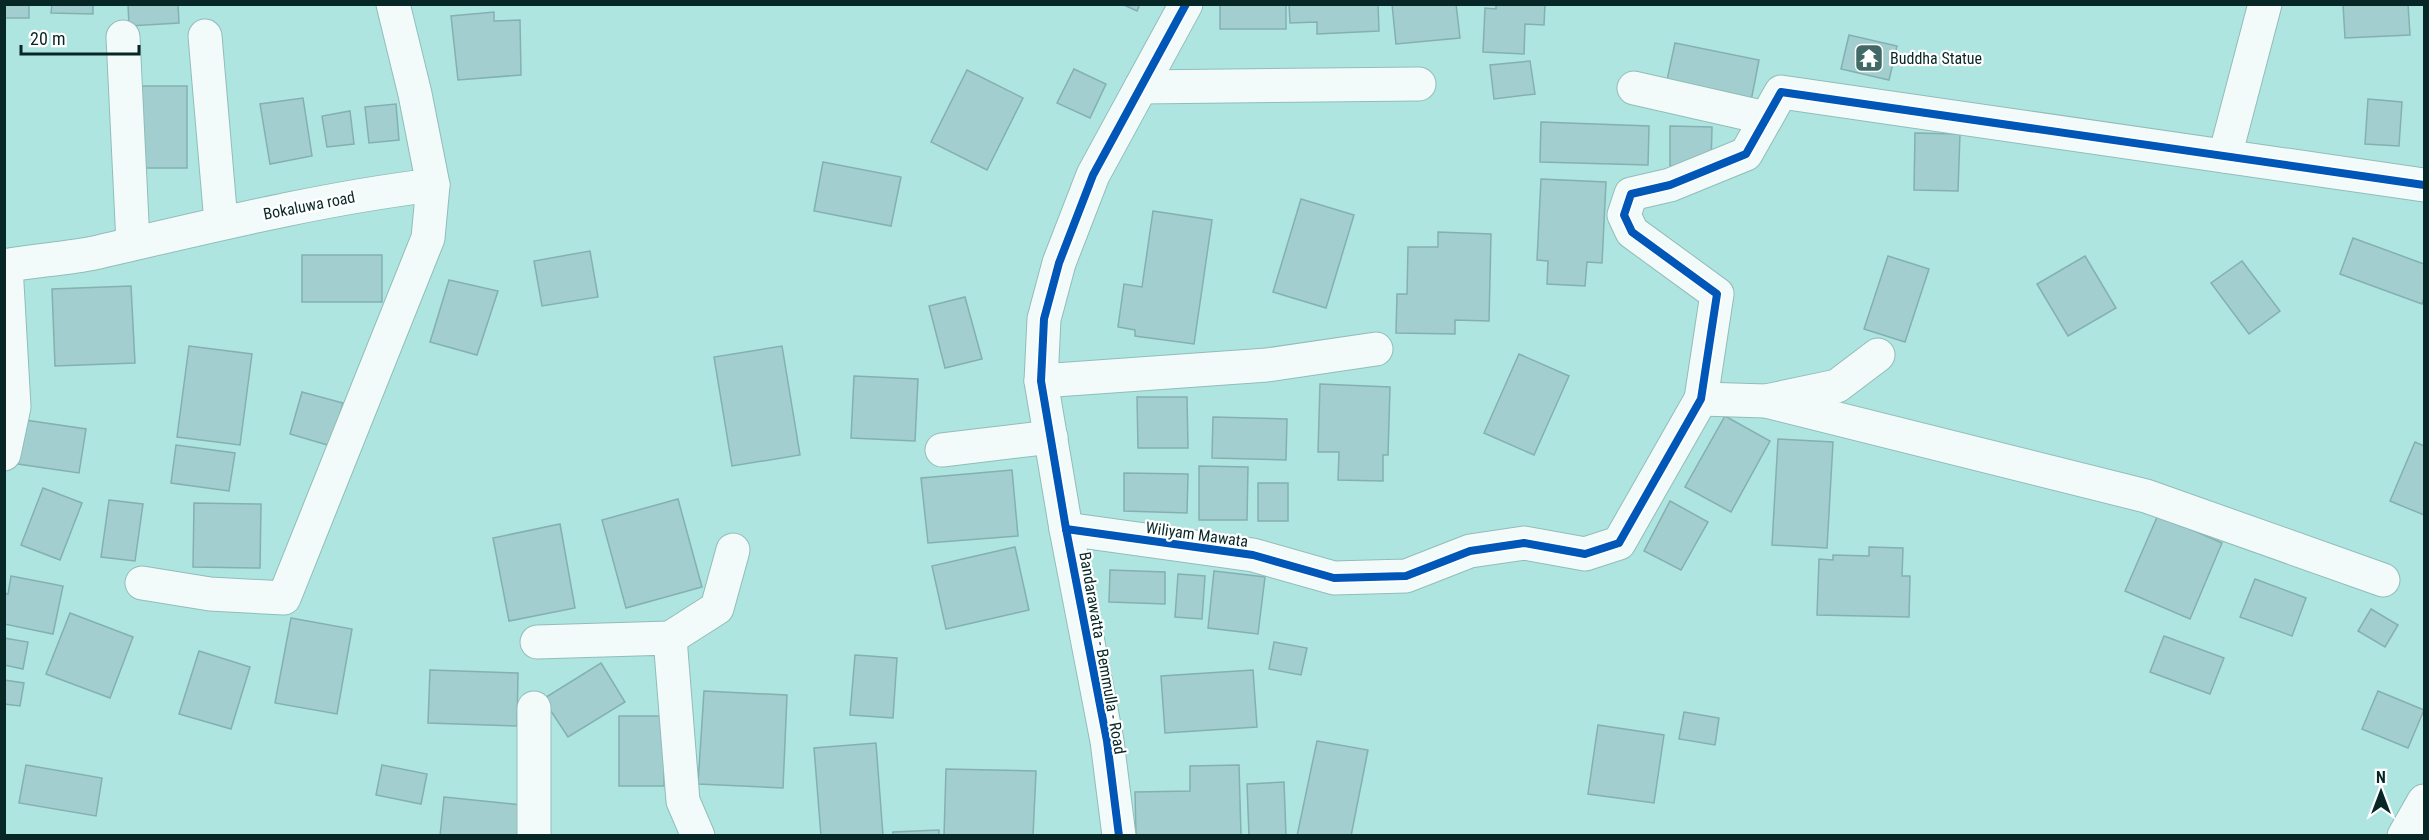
<svg xmlns="http://www.w3.org/2000/svg" width="2429" height="840" font-family="'Roboto Condensed',sans-serif">
<style>
.building{fill:#a2cecf;stroke:#84b0b1;stroke-width:1.5}
.lines{fill:none;stroke-linecap:round;stroke-linejoin:round}
.minor-casing{stroke:#91bdb9;stroke-width:35}
.minor{stroke:#f3fbfa;stroke-width:33}
.cycleway-casing{stroke:#fff;stroke-width:11}
.cycleway{stroke:#0057b8;stroke-width:8}
.labels{text-anchor:middle;stroke-width:4.5;stroke-linejoin:round;paint-order:stroke}
.poi-label{font-size:16px;fill:#062725;stroke:#fff;text-anchor:start}
.street-label{font-size:16px;fill:#062725;stroke:#fff}
</style>
<rect width="100%" height="100%" fill="#aee5e0"/>
<g class="building">
<rect x="4" y="4" width="25" height="14"/>
<path d="M52,4H93V14L51,13Z"/>
<path d="M128,4H178L179,23L129,26Z"/>
<path d="M1122,4H1140L1137,11Z"/>
<rect x="1220" y="4" width="66" height="25"/>
<path d="M1289,4H1378L1379,31L1317,34V22L1290,23Z"/>
<path d="M1392,4H1456L1460,38L1396,44Z"/>
<path d="M1496,4H1545L1544,25L1525,24L1524,54L1483,52L1485,8L1496,9Z"/>
<path d="M2343,4H2408L2410,35L2345,38Z"/>
<path d="M494,12V21L520,20L521,75L458,80L451,16Z"/>
<path d="M1849,35L1897,46L1889,80L1841,69Z"/>
<path d="M1675,43L1759,60L1751,101L1666,85Z"/>
<path d="M1530,61L1535,94L1494,99L1490,65Z"/>
<path d="M1074,69L1106,84L1090,118L1057,103Z"/>
<path d="M967,70L1023,98L987,170L931,142Z"/>
<rect x="142" y="86" width="45" height="82"/>
<path d="M303,98L312,156L270,164L260,104Z"/>
<path d="M2368,99L2402,102L2399,146L2365,144Z"/>
<path d="M396,104L399,140L369,143L365,107Z"/>
<path d="M350,111L354,144L327,147L322,116Z"/>
<path d="M1541,122L1649,126L1648,165L1540,162Z"/>
<path d="M1670,126L1712,127L1711,166H1670Z"/>
<path d="M1915,133L1960,134L1958,191L1914,190Z"/>
<path d="M823,162L901,177L891,226L814,211Z"/>
<path d="M1541,179L1606,182L1602,263L1587,262L1585,286L1547,284L1548,261L1537,260Z"/>
<path d="M1301,199L1354,215L1326,308L1273,292Z"/>
<path d="M1153,211L1212,220L1194,344L1135,336V330L1118,327L1124,284L1142,287Z"/>
<path d="M1438,232L1491,234L1489,321L1455,320V334L1396,333L1397,294H1407L1408,247H1438Z"/>
<path d="M2353,238L2424,264V298L2422,304L2340,274Z"/>
<path d="M590,251L598,297L542,306L534,261Z"/>
<rect x="302" y="255" width="80" height="47"/>
<path d="M1888,256L1929,269L1905,342L1864,329Z"/>
<path d="M2085,256L2116,308L2068,336L2037,284Z"/>
<path d="M2242,261L2280,311L2249,334L2211,283Z"/>
<path d="M449,280L498,291L477,355L430,342Z"/>
<path d="M131,286L135,363L55,366L52,289Z"/>
<path d="M965,297L982,359L945,368L929,306Z"/>
<path d="M189,346L252,354L240,445L177,437Z"/>
<path d="M782,346L800,455L732,466L714,357Z"/>
<path d="M1519,354L1569,376L1534,455L1484,433Z"/>
<path d="M854,376L918,379L915,441L851,438Z"/>
<path d="M1320,384L1390,387L1388,455H1383V481L1338,480L1339,452H1318Z"/>
<path d="M302,392L343,403L331,446L290,434Z"/>
<path d="M1137,397H1187L1188,448H1138Z"/>
<path d="M1725,416L1770,441L1731,512L1685,487Z"/>
<path d="M1213,417L1287,419L1286,460L1212,458Z"/>
<path d="M25,420L86,429L79,473L18,464Z"/>
<path d="M1778,439L1833,442L1827,548L1772,545Z"/>
<path d="M2415,442L2424,446V515L2390,501Z"/>
<path d="M176,445L235,453L229,491L171,483Z"/>
<path d="M1199,466L1248,467L1247,520H1199Z"/>
<path d="M1012,470L1018,536L928,543L921,478Z"/>
<path d="M1124,473L1188,474L1187,513L1124,511Z"/>
<rect x="1258" y="483" width="30" height="38"/>
<path d="M43,488L82,503L60,560L21,545Z"/>
<path d="M678,499L702,587L626,608L602,520Z"/>
<path d="M109,500L143,504L135,561L101,557Z"/>
<path d="M1670,501L1708,522L1681,570L1644,551Z"/>
<path d="M194,503L261,504L260,568L193,567Z"/>
<path d="M2158,515L2222,543L2190,619L2125,591Z"/>
<path d="M560,524L575,608L509,621L493,538Z"/>
<path d="M1015,547L1029,610L946,629L932,566Z"/>
<path d="M1869,547L1903,548L1902,576H1910L1909,617L1817,615L1819,559L1833,560V555L1869,556Z"/>
<path d="M1110,570L1165,572V604L1109,602Z"/>
<path d="M1214,571L1265,577L1258,634L1208,628Z"/>
<path d="M1178,574L1205,576L1202,619L1175,617Z"/>
<path d="M11,576L63,586L53,634L4,624V593L8,594Z"/>
<path d="M2255,579L2306,598L2292,636L2240,617Z"/>
<path d="M2371,609L2398,625L2385,647L2358,631Z"/>
<path d="M70,613L133,637L110,698L46,674Z"/>
<path d="M291,618L352,629L337,714L275,703Z"/>
<path d="M2164,636L2224,658L2210,694L2150,672Z"/>
<path d="M4,638L28,642L23,669L4,665Z"/>
<path d="M1274,642L1307,648L1301,675L1269,669Z"/>
<path d="M199,651L250,667L231,729L179,714Z"/>
<path d="M855,655L897,658L893,718L850,715Z"/>
<path d="M601,663L625,702L568,737L543,699Z"/>
<path d="M430,670L518,673L517,726L428,723Z"/>
<path d="M1253,670L1257,727L1165,733L1161,676Z"/>
<path d="M4,680L24,683L20,706L4,704Z"/>
<path d="M704,691L787,695L783,788L698,784Z"/>
<path d="M2378,691L2424,710L2408,748L2362,729Z"/>
<path d="M1684,712L1719,718L1715,745L1679,739Z"/>
<rect x="619" y="716" width="45" height="70"/>
<path d="M1598,725L1664,735L1654,803L1588,794Z"/>
<path d="M1317,741L1368,750L1351,836H1297Z"/>
<path d="M876,743L883,836H821L814,748Z"/>
<path d="M26,765L102,778L96,816L19,803Z"/>
<path d="M382,765L427,774L421,804L376,795Z"/>
<path d="M1239,765L1241,836H1136L1135,792L1190,791V766Z"/>
<path d="M946,769L1036,771L1033,836H944Z"/>
<path d="M1284,782L1286,836H1249L1247,784Z"/>
<path d="M444,797L522,805L519,836H440Z"/>
<path d="M939,830V836H893V832Z"/>
</g>
<g class="lines">
<g class="minor-casing">
<g id="minor">
<path d="M205,36L221,222"/>
<path d="M123,37L133,243"/>
<path d="M1141,87L1419,84"/>
<path d="M1634,88L1766,118"/>
<path d="M2225,156L2265,4"/>
<path d="M4,266C34,260 65,259 94,253C207,227 318,199 433,185L415,94L393,4"/>
<path d="M1041,381L1267,365L1376,349"/>
<path d="M1701,399L1766,401L1837,386L1878,355"/>
<path d="M1766,401L2146,496L2383,580"/>
<path d="M942,450L1051,437"/>
<path d="M4,454L14,407L6,266"/>
<path d="M1066,529L1253,555L1334,578L1406,576L1470,551L1524,543L1585,554L1619,543L1701,399L1717,294L1632,232L1624,215L1631,194L1670,185L1746,154L1781,92L2424,185"/>
<path d="M142,583L210,594L284,598L428,238L433,185"/>
<path d="M670,638L717,608L733,550"/>
<path d="M537,642L670,638L683,801L698,836"/>
<path d="M534,836V708"/>
<path d="M1119,836L1107,741L1066,529L1041,381L1044,319L1059,263L1093,175L1186,4"/>
<path d="M2404,836L2424,801"/>
</g>
</g>
<use href="#minor" class="minor"/>
<g class="cycleway-casing">
<g id="cycleway">
<path d="M1066,529L1253,555L1334,578L1406,576L1470,551L1524,543L1585,554L1619,543L1701,399L1717,294L1632,232L1624,215L1631,194L1670,185L1746,154L1781,92L2424,185"/>
<path d="M1119,836L1107,741L1066,529L1041,381L1044,319L1059,263L1093,175L1186,4"/>
</g>
</g>
<use href="#cycleway" class="cycleway"/>
</g>
<defs>
<g id="temple-square" transform="scale(1.5)"><rect x="-9" y="-9" width="18" height="18" rx="4" fill="#416a66" stroke="#fff"/><path d="M0-6L5-2H3V0L6.5 2.5H4V6H1.5V3h-3V6H-4V2.5H-6.5L-3 0V-2H-5Z" fill="#fff"/></g>
</defs>
<g fill-rule="evenodd">
<use href="#temple-square" x="1869" y="58"/>
</g>
<g class="labels">
<g class="poi-label">
<text x="1890" y="64">Buddha Statue</text>
</g>
<g class="street-label">
<text transform="translate(309 205) rotate(-11)" y="6">Bokaluwa road</text>
<text transform="translate(1197 534) rotate(8)" y="6">Wiliyam Mawata</text>
<text transform="translate(1103 653) rotate(80)" y="6">Bandarawatta - Bemmulla - Road</text>
</g>
</g>
<rect width="2429" height="840" fill="none" stroke="#062725" stroke-width="12"/>
<g transform="translate(2381 792)" stroke="#ffffff" stroke-width="4.5" paint-order="stroke">
<path d="M0-4.5L10 22L0 15L-10 22Z" fill="#062725"/>
<text y="-9" font-size="16" font-weight="bold" text-anchor="middle" fill="#062725">N</text>
</g>
<path d="M21 45v9h118v-9" fill="none" stroke="#062725" stroke-width="3"/>
<text x="30" y="45" font-size="18" fill="#062725" stroke="#ffffff" stroke-width="4.5" paint-order="stroke">20 m</text>
</svg>
